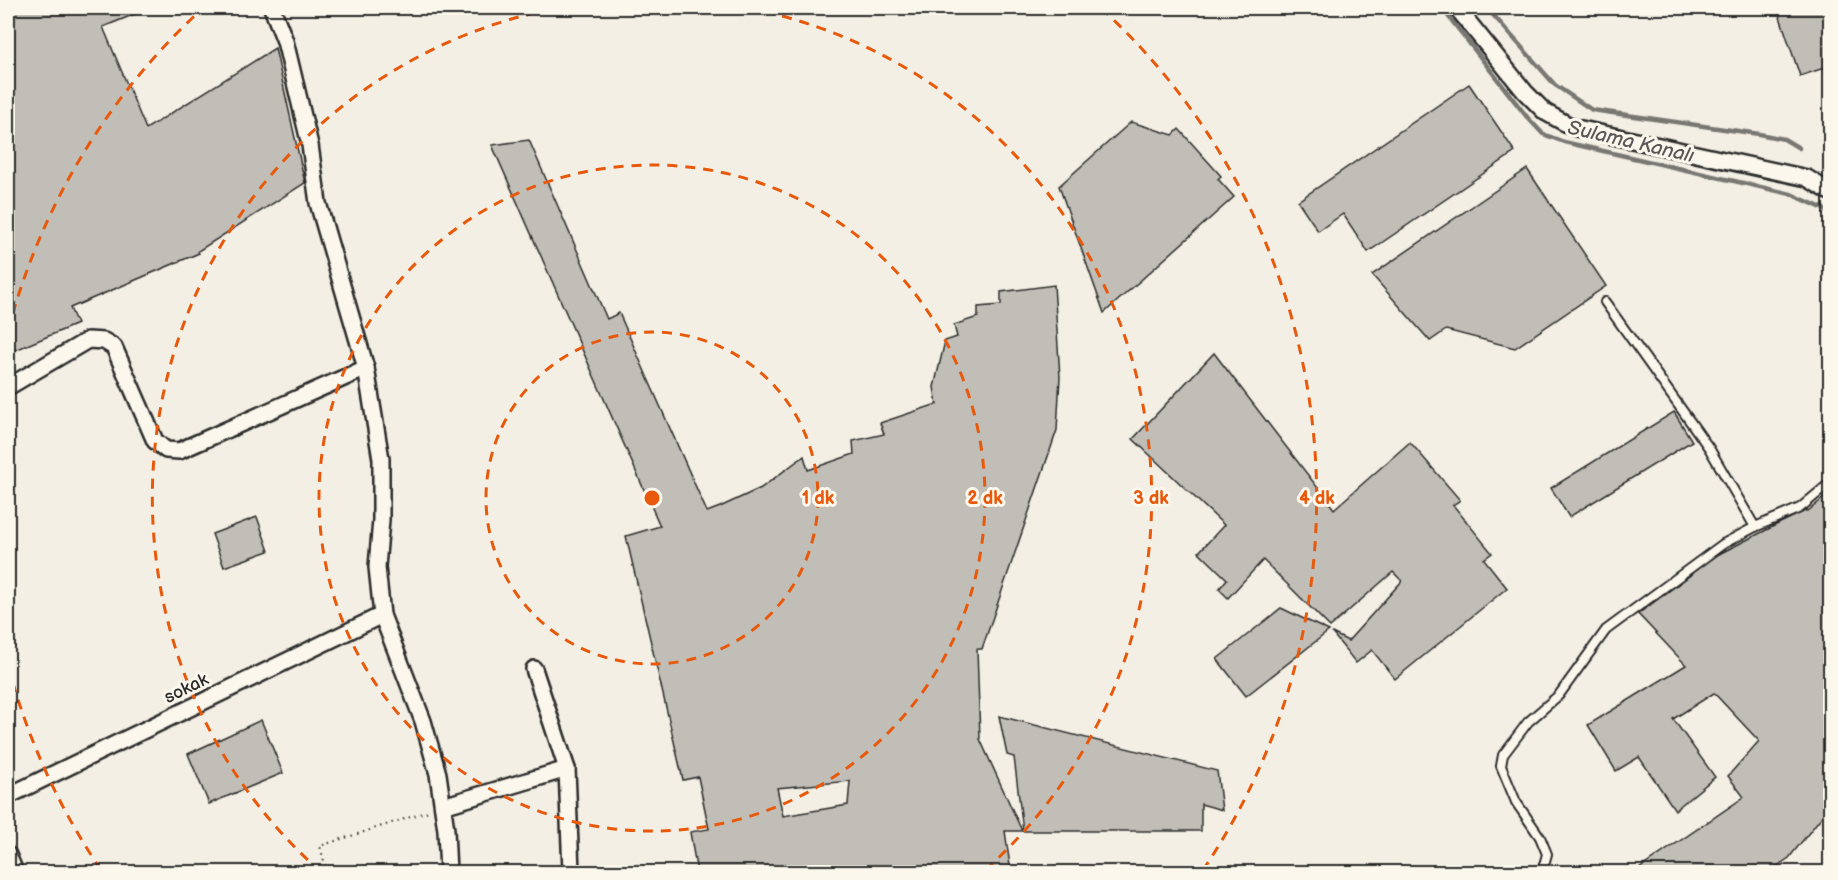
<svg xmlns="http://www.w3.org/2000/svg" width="1838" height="880" font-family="'Balsamiq Sans',sans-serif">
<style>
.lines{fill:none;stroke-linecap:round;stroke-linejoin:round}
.stream{stroke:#787772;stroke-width:4.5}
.building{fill:#c0beb6;stroke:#2b2b2b;stroke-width:1.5;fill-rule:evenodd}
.lane-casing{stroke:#2b2b2b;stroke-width:12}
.street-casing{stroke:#2b2b2b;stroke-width:20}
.path{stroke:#2b2b2b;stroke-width:2;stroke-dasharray:1.5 4.5;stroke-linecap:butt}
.lane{stroke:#fbf7ec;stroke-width:8}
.street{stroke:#fbf7ec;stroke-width:15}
.ring{fill:none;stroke:#e8590c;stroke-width:3;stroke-dasharray:10 8}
.labels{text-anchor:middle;stroke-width:6;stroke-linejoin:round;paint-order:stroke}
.street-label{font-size:18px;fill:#2b2b2b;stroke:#fbf7ec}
.water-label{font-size:20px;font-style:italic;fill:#585755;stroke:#fbf7ec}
.centre{fill:#e8590c;stroke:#fbf7ec;stroke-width:3}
.ring-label{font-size:18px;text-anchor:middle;font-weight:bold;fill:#e8590c;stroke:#fbf7ec;stroke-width:6;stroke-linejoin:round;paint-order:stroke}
</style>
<rect width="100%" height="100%" fill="#f3efe4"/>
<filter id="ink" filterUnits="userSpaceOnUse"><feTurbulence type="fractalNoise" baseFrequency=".0167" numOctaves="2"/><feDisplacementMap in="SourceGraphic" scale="12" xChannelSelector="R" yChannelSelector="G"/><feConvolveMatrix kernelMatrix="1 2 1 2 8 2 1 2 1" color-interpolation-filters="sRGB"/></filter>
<g filter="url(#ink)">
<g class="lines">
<g class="stream">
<path d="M1442,8L1527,117L1543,134L1564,142L1791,194L1824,209L1830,215"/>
<path d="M1487,8L1555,85L1592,110L1759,134L1784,139L1799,148"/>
</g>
</g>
<g class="building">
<path d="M8,8H150L103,27L146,129L275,48L305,183L198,251L199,253L70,308L77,324L13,351L8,338Z"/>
<path d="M1777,8H1830V66L1800,76Z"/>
<path d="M1469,84L1515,152L1368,252L1343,214L1318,231L1298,201Z"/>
<path d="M1131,122L1173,135L1179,129L1221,176L1218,179L1234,197L1104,313L1059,186Z"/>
<path d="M529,140L607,319L619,313L707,512L720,507L761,488L804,456L808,470L854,454L853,441L884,434L880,423L937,404L934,387L945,341L957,337L954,325L978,317V307L1001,305V292L1054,285L1060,377L1057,430L982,649H977L980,739L1022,831H1005L1011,873H697L690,832L709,829L698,777L683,780L626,536L660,526L492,145ZM850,781L848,805L783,816L777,788Z"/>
<path d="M1527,169L1606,286L1515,348L1446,330L1430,341L1372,275Z"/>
<path d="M1214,353L1334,509L1410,442L1460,500L1453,505L1492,553L1484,559L1507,588L1395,679L1372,650L1356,663L1332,633L1348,641L1402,581L1393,572L1330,627L1263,560L1228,598L1219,589L1227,579L1199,552L1224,525L1133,439Z"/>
<path d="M1674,412L1692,441L1569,517L1551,488Z"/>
<path d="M1830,493V806L1789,858L1767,873H1633L1744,797L1728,776L1759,741L1714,693L1673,719L1715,777L1675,810L1639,757L1616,771L1588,725L1686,665L1638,614L1719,554L1780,523L1807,510L1808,511Z"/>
<path d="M257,517L269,551L224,567L212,534Z"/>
<path d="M1281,608L1329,631L1246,696L1217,659Z"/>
<path d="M999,716L1217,771L1222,810L1201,804V831H1023L1014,757L1007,755Z"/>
<path d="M261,720L283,773L209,804L188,754Z"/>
</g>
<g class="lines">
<g class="lane-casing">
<g id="lane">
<path d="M1755,527L1800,508L1830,483"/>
<path d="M1542,872L1547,854L1540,837L1516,802L1501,766L1503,755L1528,722L1559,695L1606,630L1723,544L1755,527L1709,448L1605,302"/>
</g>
</g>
<g class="street-casing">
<g id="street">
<path d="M272,8L285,41L310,145L318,203L366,368L381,459V520L377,567L382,615L423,721L438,774L446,830L448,872"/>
<path d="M1457,8L1525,92L1545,112L1572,127L1807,178L1830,192"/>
<path d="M8,387L88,340L104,341L114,347L155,441L166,450L179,451L366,368"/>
<path d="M534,669L567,769L571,872"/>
<path d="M8,796L382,615"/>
<path d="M443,806L567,769"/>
<path d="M8,855L15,872"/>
</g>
</g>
<path class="path" d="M327,872L320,846L429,811"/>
<use href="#lane" class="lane"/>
<use href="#street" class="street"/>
</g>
</g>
<g class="ring">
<circle cx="652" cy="498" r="166"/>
<circle cx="652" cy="498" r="333"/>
<path d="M321 872A499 499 0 0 1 557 8M747 8A499 499 0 0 1 983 872"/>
<path d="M101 870A665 665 0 0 1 8 665M8 331A665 665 0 0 1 203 8M1101 8A665 665 0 0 1 1203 870"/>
</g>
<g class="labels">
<g class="street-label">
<text transform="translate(186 688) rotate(-26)" y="6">sokak</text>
</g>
<g class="water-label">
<text transform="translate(1631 141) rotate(13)" y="7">Sulama Kanalı</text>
</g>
</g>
<circle cx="652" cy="498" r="9" class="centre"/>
<g class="ring-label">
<text x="818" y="504">1 dk</text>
<text x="985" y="504">2 dk</text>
<text x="1151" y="504">3 dk</text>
<text x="1317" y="504">4 dk</text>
</g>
<rect width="1838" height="880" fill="none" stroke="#fbf7ec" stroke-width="30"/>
<rect x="15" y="15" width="1808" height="850" fill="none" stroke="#2b2b2b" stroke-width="2" filter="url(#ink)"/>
</svg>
